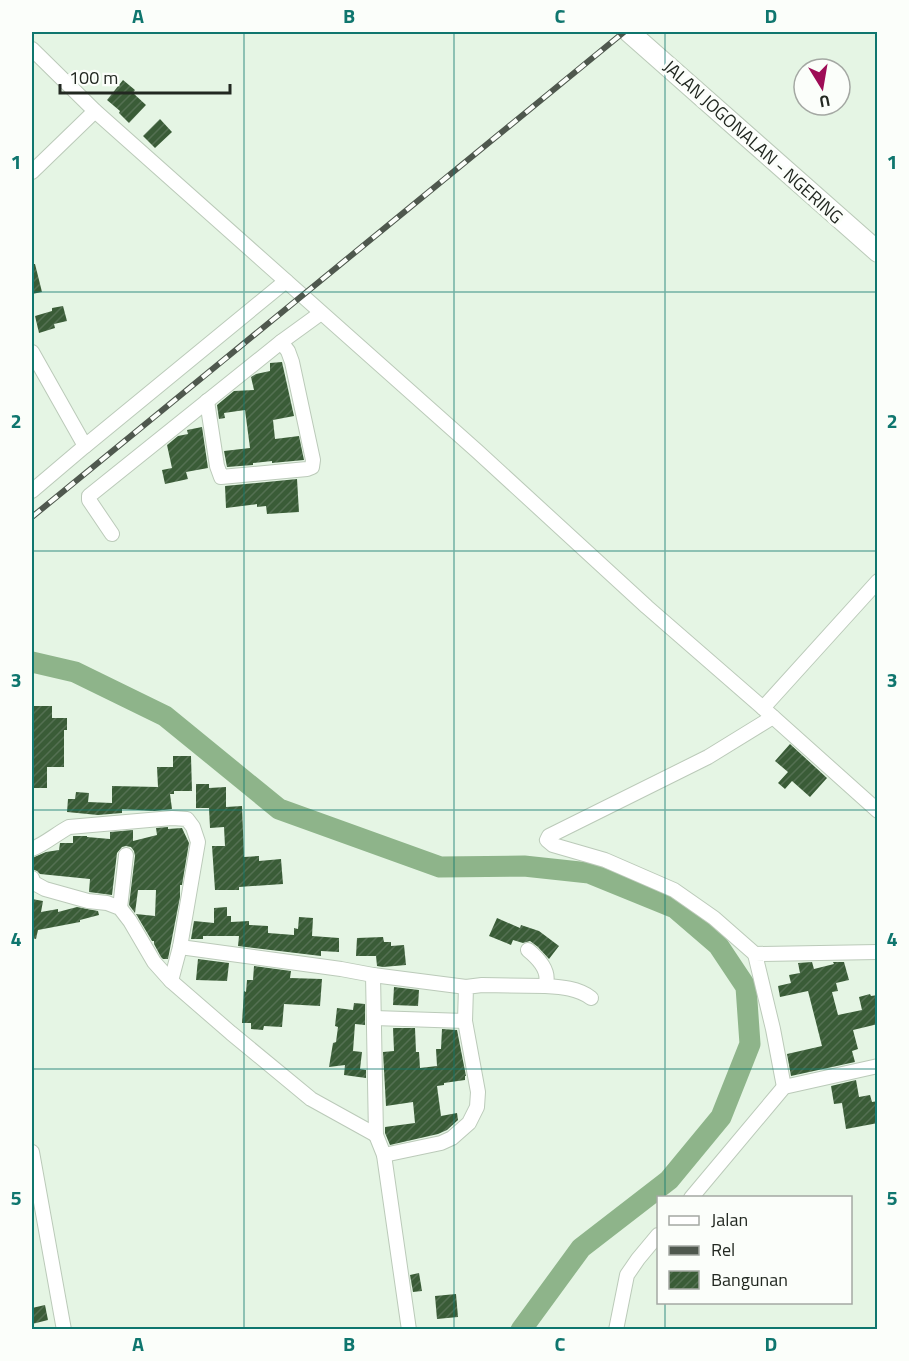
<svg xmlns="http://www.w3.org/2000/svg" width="909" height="1361" font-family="'Titillium Web',sans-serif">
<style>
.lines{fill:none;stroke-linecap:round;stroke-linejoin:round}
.river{stroke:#8eb48a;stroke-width:21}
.building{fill:url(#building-hatch)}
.street-casing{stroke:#bbcab9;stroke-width:16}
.secondary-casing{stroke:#bbcab9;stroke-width:22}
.street{stroke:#fff;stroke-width:14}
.secondary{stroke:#fff;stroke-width:20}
.rail-casing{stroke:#4f584e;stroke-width:6}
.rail{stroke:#fbfefa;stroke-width:4;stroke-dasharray:11;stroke-linecap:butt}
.grid{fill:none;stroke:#0f766e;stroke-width:1.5;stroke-opacity:0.55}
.labels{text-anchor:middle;stroke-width:6;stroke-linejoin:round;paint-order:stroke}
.street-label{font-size:18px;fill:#222821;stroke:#fbfefa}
.neatline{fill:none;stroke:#0f766e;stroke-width:2}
.grid-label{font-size:20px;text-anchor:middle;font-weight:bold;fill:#0f766e}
</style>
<defs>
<pattern id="building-hatch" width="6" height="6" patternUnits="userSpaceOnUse" patternTransform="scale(1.5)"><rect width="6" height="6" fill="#3a5c37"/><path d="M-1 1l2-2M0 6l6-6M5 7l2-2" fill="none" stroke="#547052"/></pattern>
</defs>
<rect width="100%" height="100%" fill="#e5f5e4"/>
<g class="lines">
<path class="river" d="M32,662L75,672L165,716L279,809L440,867L524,866L589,873L675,908L718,945L746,987L750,1044L721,1117L669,1180L581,1248L521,1330"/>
</g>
<g class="building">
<path d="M123,80L135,90L133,93L146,105L129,123L119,113L120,111L107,100Z"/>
<path d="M160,119L172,132L155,148L143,136Z"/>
<path d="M32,264H35L42,292L32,294Z"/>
<path d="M63,306L67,321L54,324L55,328L39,333L35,316L52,311V308Z"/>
<path d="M282,362L294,416L273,420L275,439L299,436L304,460L272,463V461L253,463V465L227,467L224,451L250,448L245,410L224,413L225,418L219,419L217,405L234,391L254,390L251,377L256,374L270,371V363Z"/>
<path d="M202,427L208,468L186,472L188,479L165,484L162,470L172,468L167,445L178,436L188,434L187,430Z"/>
<path d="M297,479L299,512L267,514L266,506L257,507V504L226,508L225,486Z"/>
<path d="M32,706H52V718H67V730H64V767H47V788H32Z"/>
<path d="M790,744L827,778L810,797L792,781L785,789L778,783L788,772L775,761Z"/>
<path d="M173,756H191L192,791H174V794H170L172,809L154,811L122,809V813L98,815L67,812L68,799H75L76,792L89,793L88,802L112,803V786L158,787L157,767H173Z"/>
<path d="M196,784H209V788L226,787V807L242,806L244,857L259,856V861L281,859L283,884L239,887V890H215L212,846H225L224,827L210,828L209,808H196Z"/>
<path d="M168,827V829L182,828L189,843L182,885H180V897L168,959H163L161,957L154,944V941H152L136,914L155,916L156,890H138L135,913L129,905L135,856L134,851L131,847L126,846L122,847L117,853L112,895L89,892L90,879L40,874L37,871L32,869V858L46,852L59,850L60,843H73V836H87V837L110,839V832L133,830V841L157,835L156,828Z"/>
<path d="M32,899L43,901L41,912L58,909V912L77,907L98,911L99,915L80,920V922L38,930L36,939L32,938Z"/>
<path d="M227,907V916H231V922L249,921V925L268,926V933L294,935V928L298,929L299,917L313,918L312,936L339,938V952L321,951V956L238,946L239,936H203V939H191L194,921L214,923V908Z"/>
<path d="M497,918L520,928L521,925L539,931L559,946L549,959L538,947L530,941L523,943L513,940L511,945L489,936Z"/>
<path d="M383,937L384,942H391V946L404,945L406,965L383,967L377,966L376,956H356L357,938Z"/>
<path d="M198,959L229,963L227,981L196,980Z"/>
<path d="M812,962L814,969L834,964L833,962H844L849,980L836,983L838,991L832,992L838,1015L862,1010L859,997L870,994L871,996L878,995V1024L853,1030L858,1049L852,1051L855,1062L791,1076L787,1054L822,1046L808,991L780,997L778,986L791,983L789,975L800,973L798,963Z"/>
<path d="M254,966L291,971L290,978L322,979L320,1006L284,1004L282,1027L264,1026L263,1030L251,1029V1023H242L244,991L246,992L247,980H253Z"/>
<path d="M394,987L419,990L418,1006L393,1005Z"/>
<path d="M354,1003L365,1004V1025L355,1024L353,1051L362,1052L360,1069L366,1070V1078L344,1075L345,1065L329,1067L333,1043L336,1042L338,1027L335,1026L337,1008L353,1010Z"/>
<path d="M393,1028H415L416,1052H419L420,1068L437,1066L436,1049H441L442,1029L457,1030L466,1076H465V1080L444,1083V1085L437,1086L441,1116L457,1113L458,1120L447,1130L438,1134L390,1145L385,1133V1127L415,1123L413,1102L386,1106L383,1052L394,1051Z"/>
<path d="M856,1080L859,1097L870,1095L872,1102L878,1101V1123L846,1129L842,1103L834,1104L831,1086Z"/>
<path d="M419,1273L422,1291L413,1292L410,1275Z"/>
<path d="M456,1294L458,1317L437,1319L435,1296Z"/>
<path d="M45,1305L48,1320L32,1324V1308Z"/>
</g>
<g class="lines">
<g class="street-casing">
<g id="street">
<path d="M32,49L95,111L477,451L647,607L763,708L878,811"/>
<path d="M32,172L95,111"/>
<path d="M32,352L85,446L32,491"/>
<path d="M207,401L217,466L221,477L307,469L312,467L313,460L292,362L288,351L281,342"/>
<path d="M85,446L286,281"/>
<path d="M112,534L89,500V496L281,342L321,313"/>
<path d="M763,708L878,581"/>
<path d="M32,849C45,844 56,834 69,827L172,818L187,819L193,827L198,842L180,947L171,981"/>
<path d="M32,878L34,883L45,889L88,901L107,903L120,908L130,921L154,962L171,981L231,1033L311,1099L376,1135"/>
<path d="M120,908L126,855"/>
<path d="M180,947L341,969L373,975L376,1135L384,1155L409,1330"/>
<path d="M755,954L714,918L674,890L605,860L553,845L547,840L549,836L708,757L773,717"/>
<path d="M373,975L466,987"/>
<path d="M545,986C561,987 578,988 591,998"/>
<path d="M374,1018L465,1021"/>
<path d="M784,1087L773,1029L755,954L878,952"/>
<path d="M32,1152L64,1330"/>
<path d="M384,1155L441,1143L452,1138L469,1123L477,1107L478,1092L465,1021L466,987L482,985L545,986C551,972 539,959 528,950"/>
<path d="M691,1198L784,1087L878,1066"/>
<path d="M616,1330L627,1275L638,1259L658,1235"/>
</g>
</g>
<g class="secondary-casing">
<path id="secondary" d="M629,32L878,252"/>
</g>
<use href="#street" class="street"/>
<use href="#secondary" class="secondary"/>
<g class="rail-casing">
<path id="rail" d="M32,517L624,32"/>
</g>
<use href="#rail" class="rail"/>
</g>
<path class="grid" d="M244,32V1330M454,32V1330M665,32V1198M32,292H878M32,551H878M32,810H878M32,1069H878M665,1302V1330"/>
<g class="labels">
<g class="street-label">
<text transform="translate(753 142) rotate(42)" y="6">JALAN JOGONALAN - NGERING</text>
</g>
</g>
<rect width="909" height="1361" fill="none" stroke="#fbfefa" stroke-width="66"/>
<rect x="657" y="1196" width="195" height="108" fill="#fbfefa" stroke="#a4a8a3" stroke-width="1.5"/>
<rect x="669" y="1216" width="30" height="9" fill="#ffffff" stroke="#a4a8a3" stroke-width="1.5"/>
<text x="711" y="1226" font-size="18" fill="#222821">Jalan</text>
<rect x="669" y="1246" width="30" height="9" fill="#4f584e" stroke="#a4a8a3" stroke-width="1.5"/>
<text x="711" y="1256" font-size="18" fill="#222821">Rel</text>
<rect x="669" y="1271" width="30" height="18" fill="url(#building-hatch)" stroke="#a4a8a3" stroke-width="1.5"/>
<text x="711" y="1286" font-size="18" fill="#222821">Bangunan</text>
<g transform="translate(822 87) rotate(169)"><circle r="28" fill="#fbfefa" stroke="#a4a8a3" stroke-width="1.5"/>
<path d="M0-4.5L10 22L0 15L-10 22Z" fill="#9e0c56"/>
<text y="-9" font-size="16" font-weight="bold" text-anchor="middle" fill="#222821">U</text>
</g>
<path d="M60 84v9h170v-9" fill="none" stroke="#222821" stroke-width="3"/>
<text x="69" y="84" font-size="18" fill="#222821" stroke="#fbfefa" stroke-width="4.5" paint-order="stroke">100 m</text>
<rect x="33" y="33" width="843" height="1295" class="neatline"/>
<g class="grid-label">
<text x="138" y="23">A</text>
<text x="349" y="23">B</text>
<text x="560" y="23">C</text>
<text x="771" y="23">D</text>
<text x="16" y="169">1</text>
<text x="892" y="169">1</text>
<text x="16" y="428">2</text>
<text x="892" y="428">2</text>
<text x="16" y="687">3</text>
<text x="892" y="687">3</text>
<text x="16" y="946">4</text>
<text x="892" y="946">4</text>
<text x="16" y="1205">5</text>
<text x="892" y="1205">5</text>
<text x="138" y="1351">A</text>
<text x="349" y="1351">B</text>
<text x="560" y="1351">C</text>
<text x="771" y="1351">D</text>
</g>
</svg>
